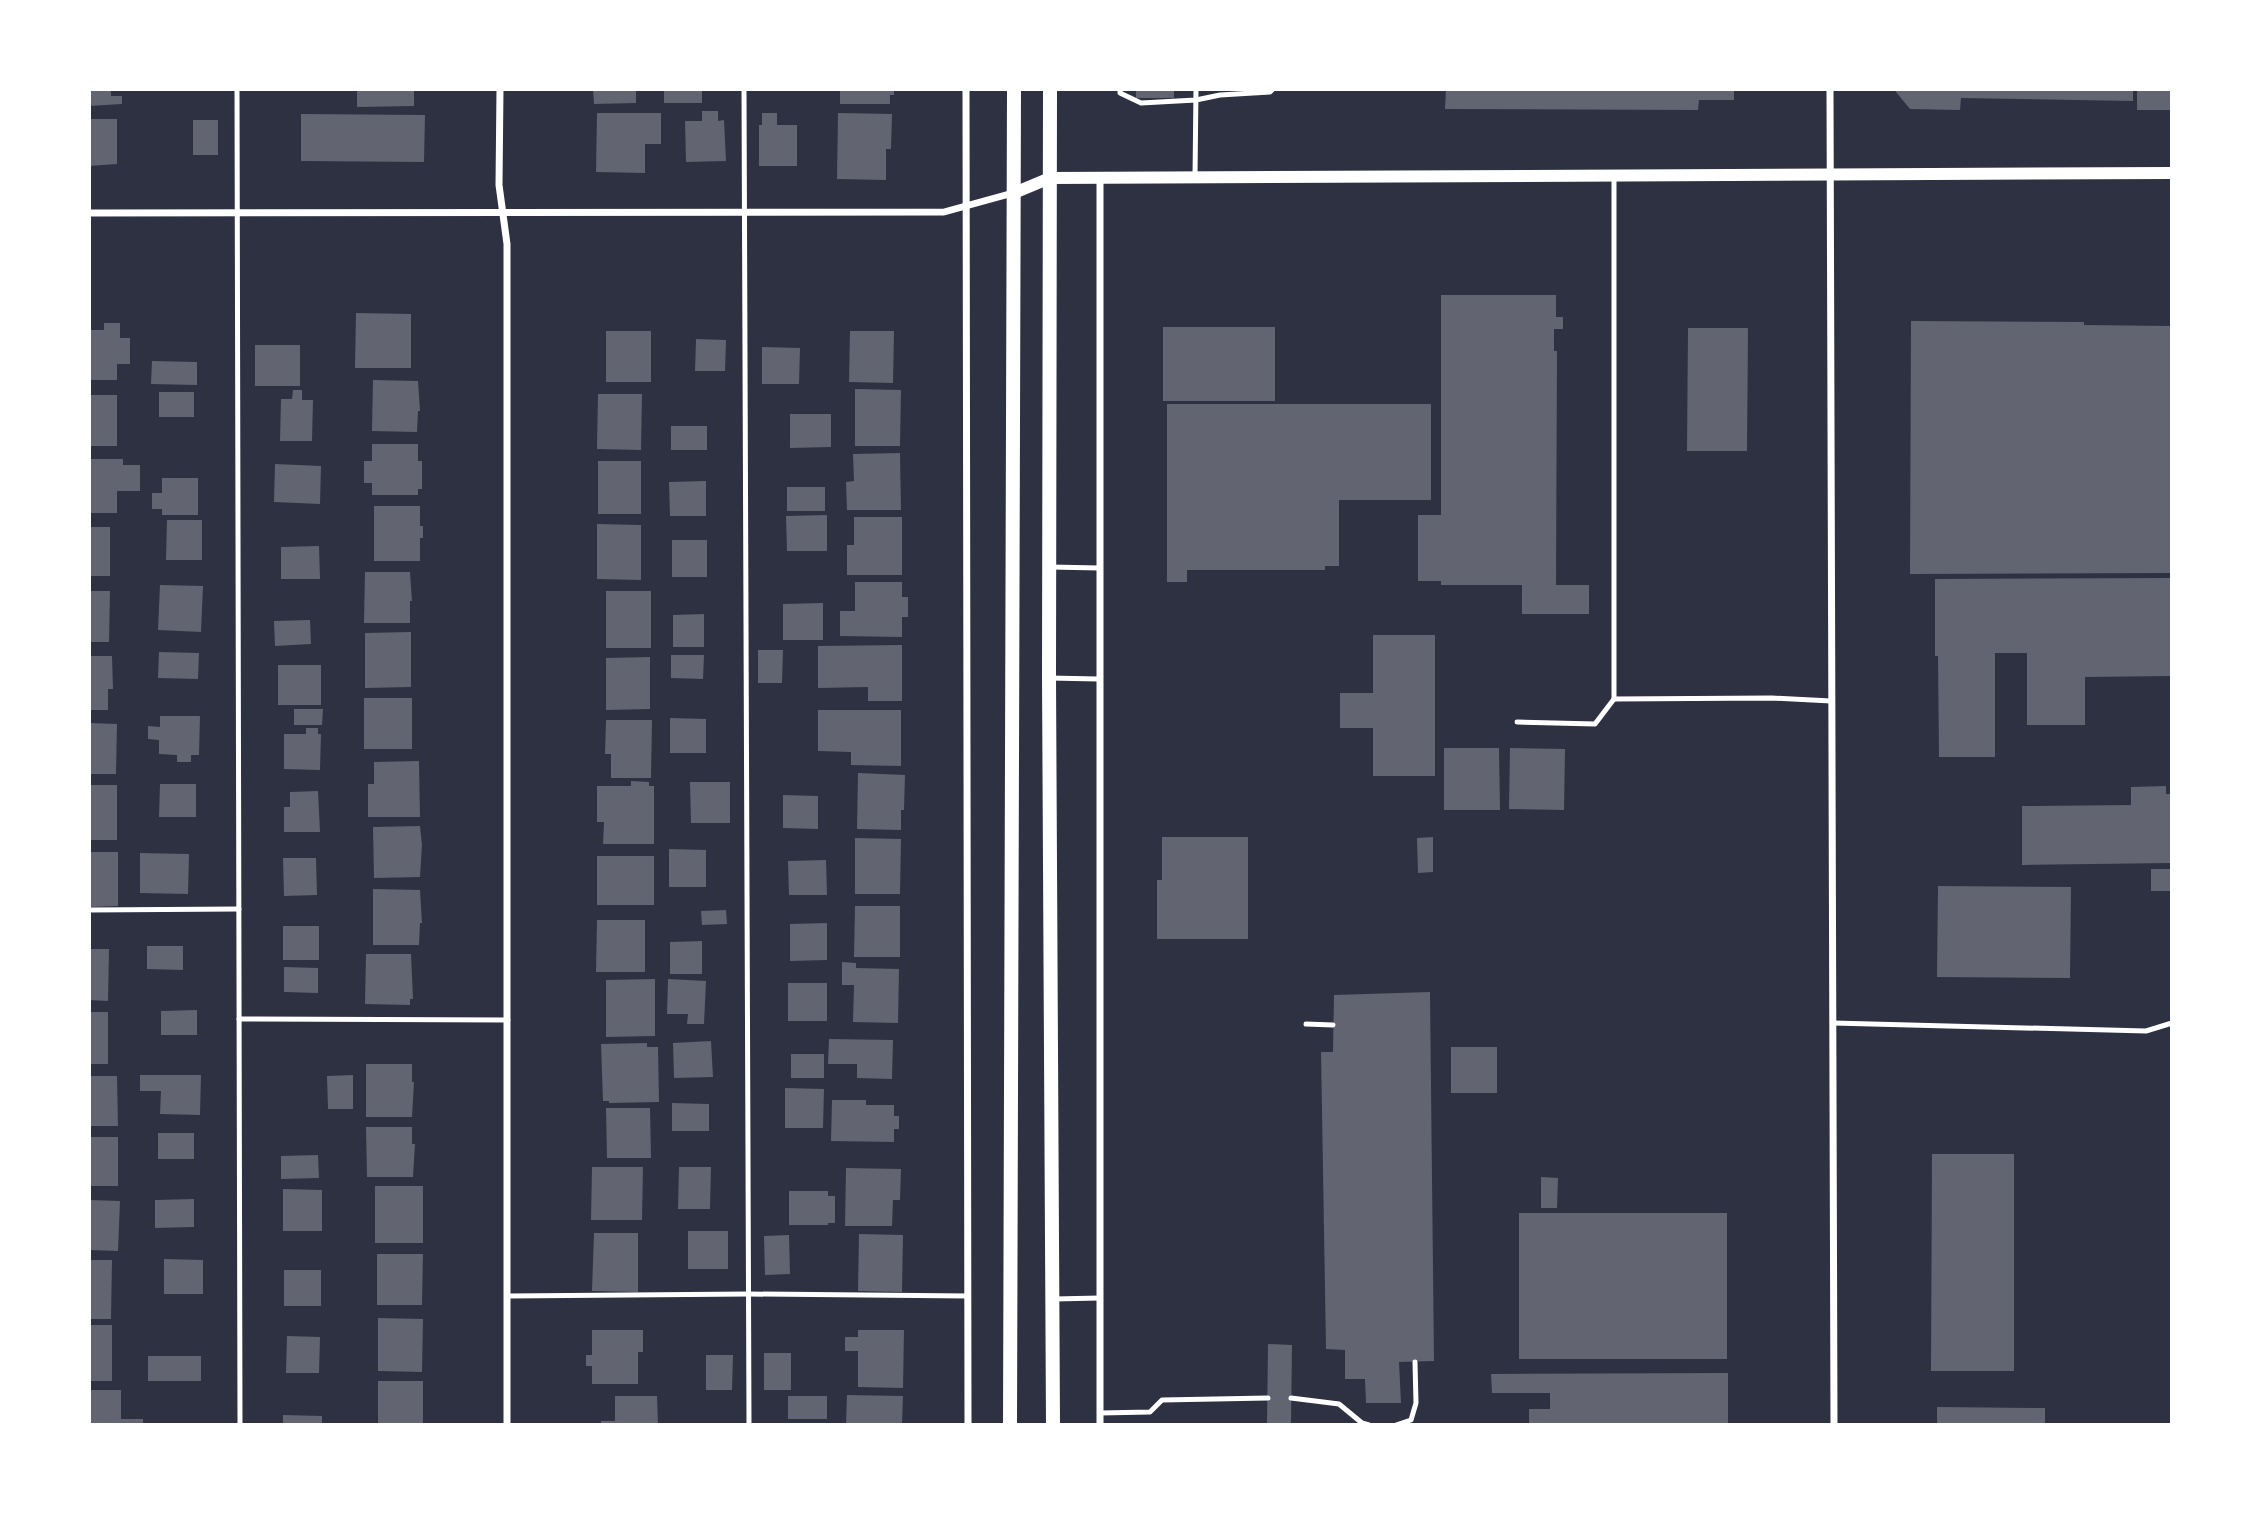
<svg xmlns="http://www.w3.org/2000/svg" width="2261" height="1514" font-family="'Noto Sans',sans-serif">
<style>
.building{fill:#626471}
.lines{fill:none;stroke-linecap:round;stroke-linejoin:round}
.service{stroke:#fff;stroke-width:5}
.minor{stroke:#fff;stroke-width:7}
.tertiary{stroke:#fff;stroke-width:12}
.secondary{stroke:#fff;stroke-width:14}
</style>
<rect width="100%" height="100%" fill="#2d3142"/>
<g class="building">
<path d="M89,89H111V96H122V104L89,106Z"/>
<path d="M357,89H414V106L357,107Z"/>
<path d="M593,89H636V103L594,104Z"/>
<rect x="664" y="89" width="38" height="14"/>
<path d="M840,89H894V95H890V104H840Z"/>
<rect x="1136" y="89" width="38" height="9"/>
<path d="M1446,89H1734V100H1699L1698,110L1445,109Z"/>
<path d="M1896,89H2133V101L1961,98L1960,110L1910,109L1896,92Z"/>
<rect x="2137" y="89" width="35" height="21"/>
<path d="M702,111H718V121L724,120L726,161L686,162L685,121H702Z"/>
<path d="M597,113H661V144H645V173L596,172Z"/>
<path d="M762,113H777V125H797V166H759V125H762Z"/>
<path d="M838,113L892,114L891,149H886V180L837,179Z"/>
<path d="M301,114L425,115L424,162L301,161Z"/>
<path d="M89,119H117V164L89,166Z"/>
<rect x="193" y="120" width="25" height="35"/>
<path d="M1441,295H1556V317H1563V329H1554V351H1557L1556,585H1589V614H1522V585H1441V581H1418V515H1441Z"/>
<path d="M356,313L411,314V368H355Z"/>
<path d="M1911,321L2084,322V325L2172,326V573L1910,574Z"/>
<path d="M104,323H120V338H130V364H117V380H89V330H104Z"/>
<rect x="1163" y="327" width="112" height="74"/>
<path d="M1688,328H1748L1747,451H1687Z"/>
<rect x="606" y="331" width="45" height="51"/>
<path d="M850,331H894L893,383L849,382Z"/>
<path d="M696,339L726,340L725,371H695Z"/>
<rect x="255" y="345" width="45" height="41"/>
<path d="M762,347L800,348L799,384H762Z"/>
<path d="M152,361L197,362V385L151,384Z"/>
<path d="M373,380L418,381L420,411H418L417,432L372,431Z"/>
<path d="M855,389L901,390L900,446H855Z"/>
<path d="M293,390H302V400H313L312,441H280L281,399H292Z"/>
<rect x="159" y="392" width="35" height="25"/>
<path d="M598,394H642L641,450L597,449Z"/>
<rect x="89" y="395" width="28" height="51"/>
<path d="M1167,404H1431V500H1339V566H1325V570H1187V582H1167Z"/>
<path d="M790,414H831V447L790,448Z"/>
<rect x="671" y="426" width="36" height="24"/>
<path d="M372,444H418V461H422V489H418V495H372V483H364V461H372Z"/>
<path d="M900,453L901,510H847L846,482L854,481L853,454Z"/>
<path d="M89,459H123V465H140V491H117V513H89Z"/>
<rect x="598" y="461" width="43" height="53"/>
<path d="M275,464L321,466L320,504L274,502Z"/>
<path d="M162,478H198V515H162V509H152V493H162Z"/>
<path d="M706,481V516H670L669,482Z"/>
<rect x="787" y="487" width="38" height="24"/>
<path d="M374,506H420V526H423V538H420V561H374Z"/>
<path d="M827,515V551H787L786,516Z"/>
<path d="M854,517H902V575H847V545H854Z"/>
<path d="M167,520H202V560H166Z"/>
<path d="M597,524L641,525V580L597,579Z"/>
<rect x="89" y="527" width="21" height="49"/>
<rect x="672" y="540" width="35" height="37"/>
<path d="M319,546L320,579H281V547Z"/>
<path d="M365,572H410L412,601H410V623H364Z"/>
<path d="M2172,578V676L2085,677V725H2027V653H1995V757H1939L1938,656H1935V579Z"/>
<path d="M855,582H902V597H908V617H902V637L840,636V611H855Z"/>
<path d="M160,585L203,586L201,632L158,630Z"/>
<path d="M89,591H110L109,642H89Z"/>
<rect x="606" y="591" width="45" height="57"/>
<path d="M823,603V640H783V604Z"/>
<path d="M704,614V647H673V615Z"/>
<path d="M310,620L311,644L275,646L274,621Z"/>
<path d="M411,632V687L365,688V633Z"/>
<path d="M1373,635H1435V776H1373V728H1340V693H1373Z"/>
<path d="M902,645V701H868V687L818,688V646Z"/>
<path d="M758,650H783L782,683H758Z"/>
<path d="M159,652L199,653L198,679L158,678Z"/>
<path d="M671,655H704L703,679L671,678Z"/>
<path d="M89,656H112L113,689H108V710H89Z"/>
<path d="M650,657V709L606,710V658Z"/>
<rect x="278" y="665" width="43" height="40"/>
<rect x="364" y="698" width="48" height="51"/>
<path d="M294,709H323L322,725H294Z"/>
<path d="M818,710H901V766L851,765V752L818,751Z"/>
<path d="M160,716H200L199,755H191V762H177V755L159,754V740L148,739V726L160,727Z"/>
<path d="M670,718L706,719V753H670Z"/>
<path d="M606,720H652L651,778H611V754H605Z"/>
<path d="M89,723L117,724L116,774H89Z"/>
<path d="M306,728H318V734H321L320,770L284,769V734H306Z"/>
<path d="M1444,748H1499L1500,810H1444Z"/>
<path d="M1510,748L1565,749L1564,810L1509,809Z"/>
<path d="M419,761L420,817H368V784H374V762Z"/>
<path d="M858,773L905,775L904,810H901V830L857,829Z"/>
<path d="M631,781L649,782V786H654V844H603L604,822H597V786H631Z"/>
<path d="M690,782H730V823H691Z"/>
<path d="M160,784H196V817H159Z"/>
<rect x="89" y="785" width="28" height="55"/>
<path d="M2166,786V794H2172V863L2022,865V806L2131,805V787Z"/>
<path d="M318,791L320,832H284V807H290V792Z"/>
<path d="M783,795L818,796V829L783,828Z"/>
<path d="M420,826L422,845L420,877L374,878L373,827Z"/>
<path d="M1162,837H1248V939H1157V880H1162Z"/>
<path d="M1433,837V872L1418,873L1417,838Z"/>
<path d="M855,838L901,839L900,894H855Z"/>
<path d="M669,849L706,850V887H669Z"/>
<path d="M89,852H118V906L89,907Z"/>
<path d="M140,853L189,854L188,894L140,893Z"/>
<rect x="597" y="856" width="57" height="49"/>
<path d="M283,858H316L317,895L284,896Z"/>
<path d="M826,860L827,895H789L788,861Z"/>
<rect x="2151" y="869" width="21" height="22"/>
<path d="M1938,886L2071,887L2070,978L1937,977Z"/>
<path d="M373,889L420,890L422,923H420L419,945H373Z"/>
<path d="M855,906H900V957H854Z"/>
<path d="M726,910L727,924L702,925L701,911Z"/>
<path d="M597,920H645V972H596Z"/>
<path d="M827,923V960L790,961V924Z"/>
<rect x="283" y="926" width="36" height="34"/>
<path d="M702,941V974H670V942Z"/>
<path d="M147,946H183V970L147,969Z"/>
<path d="M89,949H109L108,1001L89,1000Z"/>
<path d="M366,954H411L413,999H410V1005L365,1004Z"/>
<path d="M842,962L856,963V968L899,969L898,1023L853,1022L854,985H842Z"/>
<path d="M284,967L318,968V993L284,992Z"/>
<path d="M655,979V1036L606,1037V980Z"/>
<path d="M668,979L706,981L704,1024H687L688,1014H667Z"/>
<rect x="788" y="983" width="39" height="38"/>
<path d="M1430,992L1434,1361L1399,1362L1401,1403H1366L1365,1379H1345V1350L1326,1349L1321,1052H1333L1334,995Z"/>
<path d="M197,1010V1035H161V1011Z"/>
<rect x="89" y="1012" width="19" height="52"/>
<path d="M829,1039L893,1040L892,1079L857,1078V1064H828Z"/>
<path d="M711,1041L713,1077L674,1078L673,1043Z"/>
<path d="M647,1043V1047H658L659,1102L609,1103V1101H603L601,1044Z"/>
<rect x="1451" y="1047" width="46" height="46"/>
<rect x="791" y="1054" width="33" height="24"/>
<path d="M366,1064H412V1082H414L412,1117H366Z"/>
<path d="M140,1075H201L200,1115L160,1114L161,1091H140Z"/>
<path d="M353,1075V1109H328L327,1076Z"/>
<path d="M89,1076H117L118,1126H89Z"/>
<path d="M785,1088L824,1089L823,1128H785Z"/>
<path d="M832,1100H866V1105H894V1116H899V1129H894V1142L831,1141Z"/>
<path d="M672,1103L709,1104V1131H672Z"/>
<path d="M606,1108H650L651,1158H607Z"/>
<path d="M366,1127H412V1144H415L413,1177H367Z"/>
<rect x="158" y="1133" width="36" height="26"/>
<rect x="89" y="1137" width="29" height="49"/>
<path d="M1932,1154H2014V1371H1931Z"/>
<path d="M318,1155L319,1178L281,1179V1156Z"/>
<path d="M592,1167H643L642,1220H591Z"/>
<path d="M679,1167H711L710,1209H678Z"/>
<path d="M846,1168L901,1169L900,1200H893L892,1226H845Z"/>
<path d="M1541,1177L1558,1178L1557,1208H1541Z"/>
<rect x="375" y="1186" width="48" height="57"/>
<path d="M283,1189L322,1190V1231H283Z"/>
<path d="M789,1191H828V1196H835V1223H828V1225H789Z"/>
<path d="M194,1199V1227L155,1228V1200Z"/>
<path d="M89,1200L120,1201L118,1251L89,1250Z"/>
<rect x="1519" y="1213" width="208" height="146"/>
<rect x="688" y="1231" width="40" height="38"/>
<path d="M594,1233H638V1292L592,1291Z"/>
<path d="M859,1234L903,1235L902,1292L858,1291Z"/>
<path d="M789,1235L790,1274L765,1275L764,1236Z"/>
<path d="M377,1254H423L422,1305H377Z"/>
<path d="M164,1259L203,1260V1294H164Z"/>
<path d="M89,1260H112L111,1319H89Z"/>
<rect x="284" y="1270" width="37" height="36"/>
<path d="M378,1318L423,1319L422,1372L378,1371Z"/>
<rect x="89" y="1325" width="23" height="56"/>
<path d="M592,1330H643V1352H638V1384H592V1366H586V1355H592Z"/>
<path d="M858,1330H904L903,1388L858,1387V1351H845V1337H858Z"/>
<path d="M287,1336L320,1337L319,1373H286Z"/>
<path d="M1268,1344L1292,1345L1291,1425H1267Z"/>
<rect x="764" y="1353" width="27" height="37"/>
<path d="M706,1355H733L732,1390H706Z"/>
<rect x="148" y="1356" width="53" height="25"/>
<path d="M1728,1373V1425H1529V1409H1550V1393H1492L1491,1374Z"/>
<rect x="378" y="1381" width="45" height="44"/>
<path d="M89,1390H121V1419H143V1425H89Z"/>
<path d="M847,1395L903,1396L902,1425H846Z"/>
<path d="M615,1396H657L658,1425H601V1421H615Z"/>
<rect x="788" y="1396" width="39" height="23"/>
<path d="M1937,1407L2045,1408V1425H1937Z"/>
<path d="M283,1415L322,1416V1425H283Z"/>
</g>
<g class="lines">
<g class="service">
<path d="M237,89L240,1425"/>
<path d="M744,89L749,1425"/>
<path d="M1120,89V93L1141,103L1196,100L1220,95L1270,92L1273,89"/>
<path d="M1195,177L1196,89"/>
<path d="M1614,177V699L1772,698L1831,701"/>
<path d="M1050,567L1099,568"/>
<path d="M1049,678L1098,679"/>
<path d="M1517,722L1595,724L1614,699"/>
<path d="M89,910L239,909"/>
<path d="M239,1019L508,1020"/>
<path d="M1833,1023L2146,1031L2172,1023"/>
<path d="M1306,1024L1333,1025"/>
<path d="M507,1296L749,1294L968,1296"/>
<path d="M1054,1299L1100,1298"/>
<path d="M1291,1398L1339,1404L1362,1423L1369,1425"/>
<path d="M1100,1413L1150,1412L1162,1400L1268,1398"/>
<path d="M1396,1425L1411,1420L1416,1403L1415,1362"/>
</g>
<g class="minor">
<path d="M500,89L499,185L507,244V1425"/>
<path d="M966,89L968,1425"/>
<path d="M1830,89L1834,1425"/>
<path d="M89,213L944,212L1013,193"/>
<path d="M1100,1425V178"/>
</g>
<path class="tertiary" d="M1014,193L1050,178L2172,173"/>
<g class="secondary">
<path d="M1050,89L1049,678L1053,1425"/>
<path d="M1010,1425L1014,89"/>
</g>
</g>
<rect width="2261" height="1514" fill="none" stroke="#ffffff" stroke-width="182"/>
</svg>
